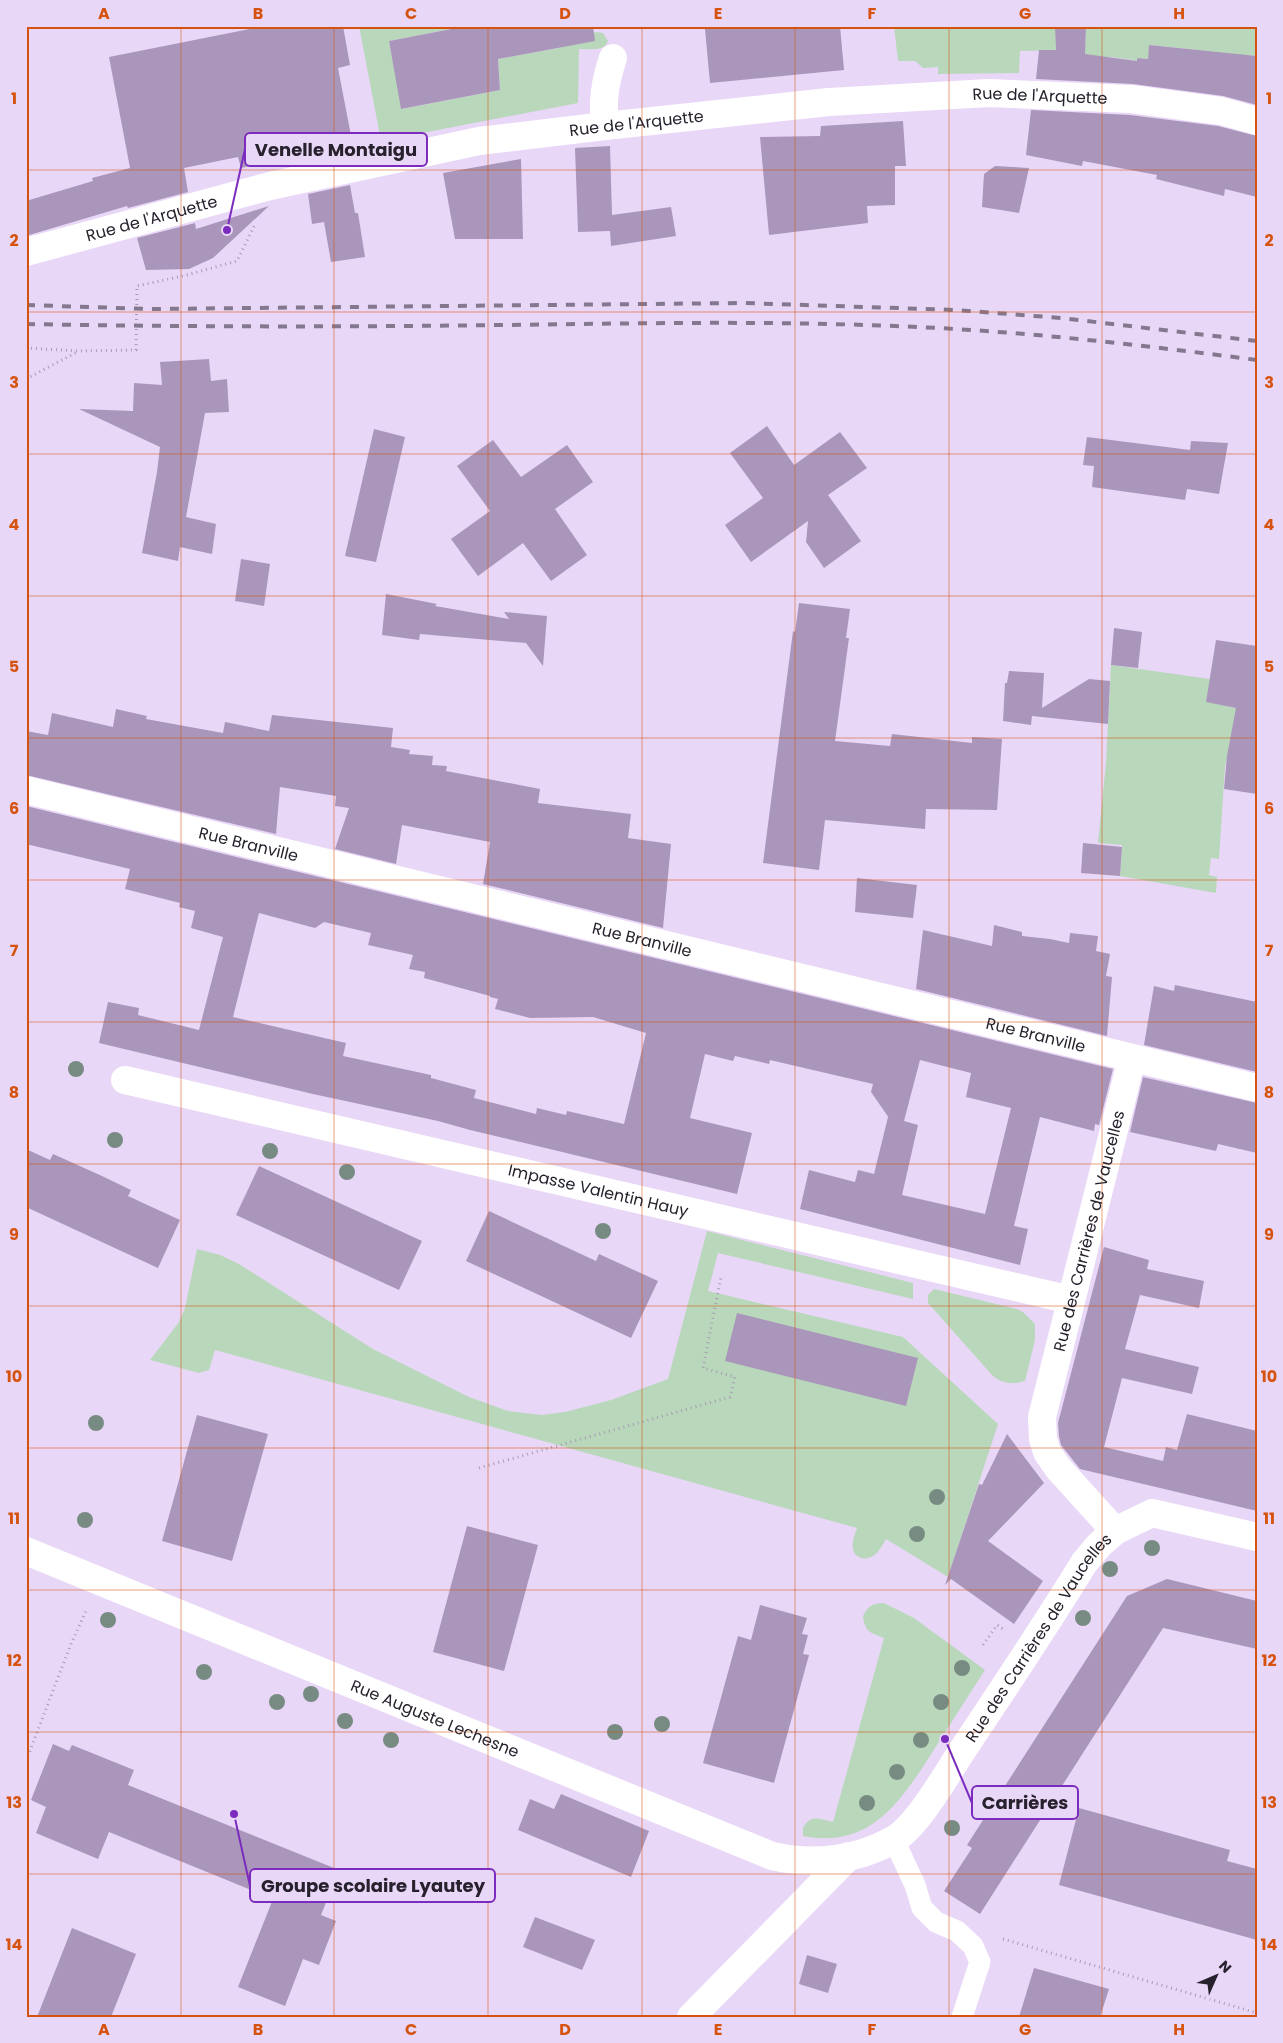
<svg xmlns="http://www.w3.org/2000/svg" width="1283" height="2043" font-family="Poppins,sans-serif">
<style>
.green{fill:#b9d8bb}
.building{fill:#aa96ba;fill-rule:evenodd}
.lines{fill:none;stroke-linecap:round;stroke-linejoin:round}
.path{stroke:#a99bb5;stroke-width:3;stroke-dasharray:1 4;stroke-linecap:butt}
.lane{stroke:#fff;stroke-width:21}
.street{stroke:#fff;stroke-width:28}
.secondary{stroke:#fff;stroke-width:28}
.rail{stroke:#84788e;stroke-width:4;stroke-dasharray:9 9;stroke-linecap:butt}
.tree{fill:#788b83}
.grid{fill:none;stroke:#d5530f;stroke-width:1;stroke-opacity:0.55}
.labels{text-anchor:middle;stroke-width:5;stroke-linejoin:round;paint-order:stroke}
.street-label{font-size:16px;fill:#27212d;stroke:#e9d7f8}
.leader{fill:none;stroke:#7b2cbf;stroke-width:2}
.callout-dot{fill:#7b2cbf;stroke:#e9d7f8;stroke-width:2}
.callout{fill:#e9d7f8;stroke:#7b2cbf;stroke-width:2}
.callout-label{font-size:18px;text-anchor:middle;font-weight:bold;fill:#27212d}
.neatline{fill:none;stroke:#d5530f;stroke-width:2}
.grid-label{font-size:16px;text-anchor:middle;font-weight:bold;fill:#d5530f}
</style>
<rect width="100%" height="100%" fill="#e9d7f8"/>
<g class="green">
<path d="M359,26H467L389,41L402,109L500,90L498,59L558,48V40L596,32L603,33L608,41C604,52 590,49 579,49L578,103L381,141Z"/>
<path d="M894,26H1055L1062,50L1020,51L1019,73L938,74V67L923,68L915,61H898Z"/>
<path d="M1086,26H1257V56L1250,55V59L1208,51L1150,45L1148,59L1137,58L1136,66H1134V60L1111,57L1084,74Z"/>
<path d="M1111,665L1210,679L1229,707L1257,711L1229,750L1225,767L1219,859L1211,858L1209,875L1217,877L1216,893L1120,876L1122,845L1098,843L1106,763Z"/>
<path d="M707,1231L913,1283V1299L718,1253L708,1291L903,1337L998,1424L948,1577L886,1539C882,1546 878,1554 871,1557C867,1559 863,1559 859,1557C848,1551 854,1537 857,1528L215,1350L209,1370L199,1373L150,1360L179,1322L185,1308L197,1249L220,1255L239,1264L373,1349L469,1397L508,1411L542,1415L565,1412L611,1400L668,1379Z"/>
<path d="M934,1289L1017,1309L1023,1312L1035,1324V1340L1025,1381C1013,1385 1002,1384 992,1375L928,1303V1295Z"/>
<path d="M884,1603L914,1618L985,1670C968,1696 952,1722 935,1748C903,1798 872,1850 803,1836V1828C811,1814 819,1819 833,1822L884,1638C870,1632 865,1633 863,1616C868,1606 873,1603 884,1603Z"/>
</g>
<g class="building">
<path d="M265,26H343L350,65L338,68L353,146L344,148L345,154L303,163L302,155L241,168L238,157L184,168L188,192L128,208L127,206L26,236V201L93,181L92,178L130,168L109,57Z"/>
<path d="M467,26H593L595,41L498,59L500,90L401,109L389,41Z"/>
<path d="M737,26H840L844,70L710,83L705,29Z"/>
<path d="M1055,26H1086L1085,54L1137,61V58L1148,59L1149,45L1257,56V105L1223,96L1133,84L1036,79L1039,50H1056Z"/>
<path d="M1031,110L1130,115L1218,126L1257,136V197L1225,189L1224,196L1156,179L1157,175L1083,161L1082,166L1026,155Z"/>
<path d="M903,121L906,166H895V205L867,206L868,223L769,235L760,137L820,136L821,126Z"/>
<path d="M610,146L612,215L671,207L676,236L611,246L610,231L578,232L575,148Z"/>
<path d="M521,159L523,239H455L443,173Z"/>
<path d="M995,166L1029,168L1019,213L982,207L984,174Z"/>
<path d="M350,185L355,213H358L365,257L331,262L324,222L312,224L308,194Z"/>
<path d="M269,206L213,258L189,269L146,270L137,238L195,223L196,229Z"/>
<path d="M209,359L211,381L227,379L229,412L205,413L186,517L216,524L212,554L180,547L178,561L142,553L157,472L160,447L79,409L133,411L134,383L162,385L160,362Z"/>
<path d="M767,426L794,465L840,432L867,468L828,495L861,541L824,568L806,542L808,521L751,562L725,525L763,498L730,453Z"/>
<path d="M374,429L405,437L376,562L345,556Z"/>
<path d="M1087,437L1190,450L1191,441L1228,443L1219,494L1187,489L1185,500L1092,487L1094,466L1083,465Z"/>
<path d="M493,440L521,477L567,445L593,482L555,509L587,555L551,581L523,543L478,576L451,539L490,511L457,466Z"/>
<path d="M241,559L270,564L264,606L235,601Z"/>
<path d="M386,594L437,604L435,606L509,619L504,612L547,616L543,666L526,643L420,634L419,640L382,635Z"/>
<path d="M799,603L850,609L846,638H849L835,741L890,746L892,734L972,743V737L1002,739L997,810L926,809L925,829L825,820L819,870L763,863L793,631L795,632Z"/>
<path d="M1114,628L1142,632L1138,668L1111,665Z"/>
<path d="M1216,640L1257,646V794L1224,789L1227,756L1236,708L1206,702Z"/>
<path d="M1009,671L1044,673L1042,708L1089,679L1110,681L1108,724L1032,716L1031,725L1003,721L1005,683H1007Z"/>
<path d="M116,709L147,716L146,719L223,733L225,722L269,731L272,715L393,728L391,747L410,750L409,754L433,756L432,765L447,766L446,771L540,789L538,803L631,814L628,838L671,844L663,928L483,884L490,842L402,825L396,864L335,849L349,808L335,806L336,796L280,787L276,834L26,775V731L48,735L52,713L113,727Z"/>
<path d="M26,806L1113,1069L1099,1125L1095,1124L1094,1131L1040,1117L1014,1226L1028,1229L1020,1265L800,1209L809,1170L855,1182L858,1170L874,1174L888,1117L889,1118L871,1092L873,1084L770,1060L769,1064L735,1056L733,1061L705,1054L690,1118L752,1133L737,1194L470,1130L438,1121L313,1094L99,1043L108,1002L139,1008L138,1015L199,1030L223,937L191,928L195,911L179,907L180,903L125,889L130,869L26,844ZM259,913L315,928L324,922L371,933L368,945L413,955L409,969L425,972L424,978L490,996V997L498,999L495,1009L530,1018L593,1017L646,1033L624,1124L567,1111L566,1115L537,1108L536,1114L474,1098L476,1090L431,1078V1075L343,1056L346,1043L233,1017ZM920,1060L971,1073L966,1097L1011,1108L985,1214L902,1195L918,1125L904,1121Z"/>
<path d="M1083,843L1122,847L1120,876L1081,873Z"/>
<path d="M857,878L917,885L913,918L855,912Z"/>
<path d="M994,925L1022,932V936L1050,939L1069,943L1070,933L1098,936L1096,951L1110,954L1106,976L1112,977L1107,1036L916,989L923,930L992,946Z"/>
<path d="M1175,985L1257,1002V1072L1144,1045L1154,986L1174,991Z"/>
<path d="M1143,1077L1257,1103V1153L1218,1144L1216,1151L1130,1132Z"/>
<path d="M26,1149L50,1160L53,1154L102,1176L131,1190L128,1196L180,1220L158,1268L26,1207Z"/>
<path d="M259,1166L422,1241L399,1290L236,1215Z"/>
<path d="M489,1211L596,1261L599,1254L658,1281L631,1338L466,1261Z"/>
<path d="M1104,1247L1149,1260L1147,1269L1204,1281L1199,1308L1140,1295L1125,1349L1199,1367L1192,1394L1122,1378L1104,1447L1163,1461L1166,1447L1177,1450L1187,1414L1257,1431V1511L1080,1469L1061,1445L1059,1436L1058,1423Z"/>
<path d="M737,1313L918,1358L906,1406L725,1361Z"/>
<path d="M197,1415L268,1434L232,1561L162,1541Z"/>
<path d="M1007,1434L1044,1483L988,1541L1043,1581L1014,1624L951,1579L945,1585L979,1484L982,1485Z"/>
<path d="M467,1526L538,1545L504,1671L433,1652Z"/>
<path d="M1167,1579L1257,1601V1649L1163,1628L980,1914L944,1891L972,1848L967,1845L1127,1596Z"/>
<path d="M760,1605L807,1618L802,1634L808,1635L803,1654L809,1655L774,1783L703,1763L738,1636L751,1640Z"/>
<path d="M53,1744L69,1751L72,1745L134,1770L128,1785L339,1870L321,1915L336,1921L319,1965L303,1959L285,2006L238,1987L273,1899L109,1832L98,1859L36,1833L46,1807L31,1800Z"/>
<path d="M561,1794L649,1831L631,1877L518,1830L530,1799L554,1809Z"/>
<path d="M1079,1808L1230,1850L1227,1861L1257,1869V1940L1059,1885Z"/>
<path d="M535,1917L595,1940L582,1970L523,1947Z"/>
<path d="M72,1928L136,1954L111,2017H37Z"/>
<path d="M807,1955L837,1964L828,1993L799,1984Z"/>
<path d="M1034,1968L1109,1989L1100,2017H1019Z"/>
</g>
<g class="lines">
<g class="path">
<path d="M26,348L79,351L136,350L137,286L187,275L237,261L255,224"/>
<path d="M26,379L79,351"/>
<path d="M479,1468L730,1397L735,1377L703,1368L721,1277"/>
<path d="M983,1645L997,1625L1003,1629"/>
<path d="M26,1761L71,1644L86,1611"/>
<path d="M1003,1939L1257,2013"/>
</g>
<path class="lane" d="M894,1840L915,1885L922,1908L936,1922L957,1931L973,1946L980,1962L962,2017"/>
<g class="street">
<path d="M605,126C602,101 605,82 613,58"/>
<path id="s1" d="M26,252L270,186L479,141L605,126L829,102L989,93L1131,99L1221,111L1257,121"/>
<path id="s2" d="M26,790L1257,1088"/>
<path id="s3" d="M125,1080L1071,1300"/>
<path id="s4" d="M1115,1531L1058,1468L1047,1452L1043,1439L1042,1417L1132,1058"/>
<path d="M691,2017L849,1856"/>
</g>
<path class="secondary" id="s5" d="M26,1551L772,1856C812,1865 856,1861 893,1840C917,1827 946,1775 962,1751C1003,1689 1045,1627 1084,1563L1099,1545L1115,1531L1152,1513L1257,1537"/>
<g class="rail">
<path d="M26,305L151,309L744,303L956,310L1061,318L1257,341"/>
<path d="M26,324C185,327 344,327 503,325C654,323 804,320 955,329C1056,335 1156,347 1257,360"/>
</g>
</g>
<g class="tree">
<circle cx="76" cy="1069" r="8"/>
<circle cx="115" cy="1140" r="8"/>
<circle cx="270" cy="1151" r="8"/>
<circle cx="347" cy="1172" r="8"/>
<circle cx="603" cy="1231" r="8"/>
<circle cx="96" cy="1423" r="8"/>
<circle cx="937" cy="1497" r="8"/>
<circle cx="85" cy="1520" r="8"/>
<circle cx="917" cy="1534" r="8"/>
<circle cx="1152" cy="1548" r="8"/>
<circle cx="1110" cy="1569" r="8"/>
<circle cx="1083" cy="1618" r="8"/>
<circle cx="108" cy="1620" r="8"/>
<circle cx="962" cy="1668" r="8"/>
<circle cx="204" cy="1672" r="8"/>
<circle cx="311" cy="1694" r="8"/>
<circle cx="277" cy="1702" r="8"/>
<circle cx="941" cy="1702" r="8"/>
<circle cx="345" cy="1721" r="8"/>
<circle cx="662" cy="1724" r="8"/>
<circle cx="615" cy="1732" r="8"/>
<circle cx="391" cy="1740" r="8"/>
<circle cx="921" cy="1740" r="8"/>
<circle cx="897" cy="1772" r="8"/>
<circle cx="867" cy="1803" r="8"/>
<circle cx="952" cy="1828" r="8"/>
</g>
<path class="grid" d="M181,26V2017M334,26V2017M488,26V2017M642,26V2017M795,26V2017M949,26V2017M1102,26V2017M26,170H1257M26,312H1257M26,454H1257M26,596H1257M26,738H1257M26,880H1257M26,1022H1257M26,1164H1257M26,1306H1257M26,1448H1257M26,1590H1257M26,1732H1257M26,1874H1257"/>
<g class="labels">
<g class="street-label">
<text dy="6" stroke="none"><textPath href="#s1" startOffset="1030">Rue de l'Arquette</textPath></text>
<text dy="6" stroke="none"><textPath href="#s1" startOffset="625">Rue de l'Arquette</textPath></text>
<text dy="6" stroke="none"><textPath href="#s1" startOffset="130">Rue de l'Arquette</textPath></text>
<text dy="6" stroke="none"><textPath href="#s2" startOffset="229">Rue Branville</textPath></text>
<text dy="6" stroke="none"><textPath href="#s2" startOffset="634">Rue Branville</textPath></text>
<text dy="6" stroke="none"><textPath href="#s2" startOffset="1039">Rue Branville</textPath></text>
<text dy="6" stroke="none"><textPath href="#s3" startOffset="486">Impasse Valentin Hauy</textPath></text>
<text dy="6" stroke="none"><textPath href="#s4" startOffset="332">Rue des Carrières de Vaucelles</textPath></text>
<text dy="6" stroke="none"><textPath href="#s5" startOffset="1181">Rue des Carrières de Vaucelles</textPath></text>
<text dy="6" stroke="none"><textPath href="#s5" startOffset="442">Rue Auguste Lechesne</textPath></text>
</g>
</g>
<path class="leader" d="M227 230L245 149M945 1739L972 1803M234 1814L250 1886"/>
<g class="callout-dot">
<circle cx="227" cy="230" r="5"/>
<circle cx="945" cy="1739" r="5"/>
<circle cx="234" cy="1814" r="5"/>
</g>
<g class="callout">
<rect x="245" y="133" width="182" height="33" rx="5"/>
<rect x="972" y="1786" width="106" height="33" rx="5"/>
<rect x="250" y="1869" width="245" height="33" rx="5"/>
</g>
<g class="callout-label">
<text x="336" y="156">Venelle Montaigu</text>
<text x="1025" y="1809">Carrières</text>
<text x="373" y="1892">Groupe scolaire Lyautey</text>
</g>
<rect width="1283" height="2043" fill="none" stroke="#e9d7f8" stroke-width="55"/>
<g transform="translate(1216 1976) rotate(45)" stroke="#e9d7f8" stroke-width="4" paint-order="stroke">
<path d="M0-4L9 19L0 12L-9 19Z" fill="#27212d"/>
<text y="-8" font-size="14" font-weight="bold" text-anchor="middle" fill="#27212d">N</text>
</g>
<rect x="28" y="28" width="1228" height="1988" class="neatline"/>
<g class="grid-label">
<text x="104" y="19">A</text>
<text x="258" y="19">B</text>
<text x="411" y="19">C</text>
<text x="565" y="19">D</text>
<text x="718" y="19">E</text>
<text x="872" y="19">F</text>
<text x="1025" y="19">G</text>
<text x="1179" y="19">H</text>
<text x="14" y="104">1</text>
<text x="1269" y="104">1</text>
<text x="14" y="246">2</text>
<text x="1269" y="246">2</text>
<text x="14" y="388">3</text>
<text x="1269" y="388">3</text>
<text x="14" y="530">4</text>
<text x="1269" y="530">4</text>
<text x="14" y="672">5</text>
<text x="1269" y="672">5</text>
<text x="14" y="814">6</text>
<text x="1269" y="814">6</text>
<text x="14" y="956">7</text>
<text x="1269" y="956">7</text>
<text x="14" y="1098">8</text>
<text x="1269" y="1098">8</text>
<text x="14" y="1240">9</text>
<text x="1269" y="1240">9</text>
<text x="14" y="1382">10</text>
<text x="1269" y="1382">10</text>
<text x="14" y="1524">11</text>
<text x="1269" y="1524">11</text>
<text x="14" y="1666">12</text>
<text x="1269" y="1666">12</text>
<text x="14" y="1808">13</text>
<text x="1269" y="1808">13</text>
<text x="14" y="1950">14</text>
<text x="1269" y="1950">14</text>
<text x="104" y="2035">A</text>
<text x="258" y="2035">B</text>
<text x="411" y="2035">C</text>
<text x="565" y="2035">D</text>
<text x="718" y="2035">E</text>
<text x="872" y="2035">F</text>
<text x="1025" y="2035">G</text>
<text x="1179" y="2035">H</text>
</g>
</svg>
